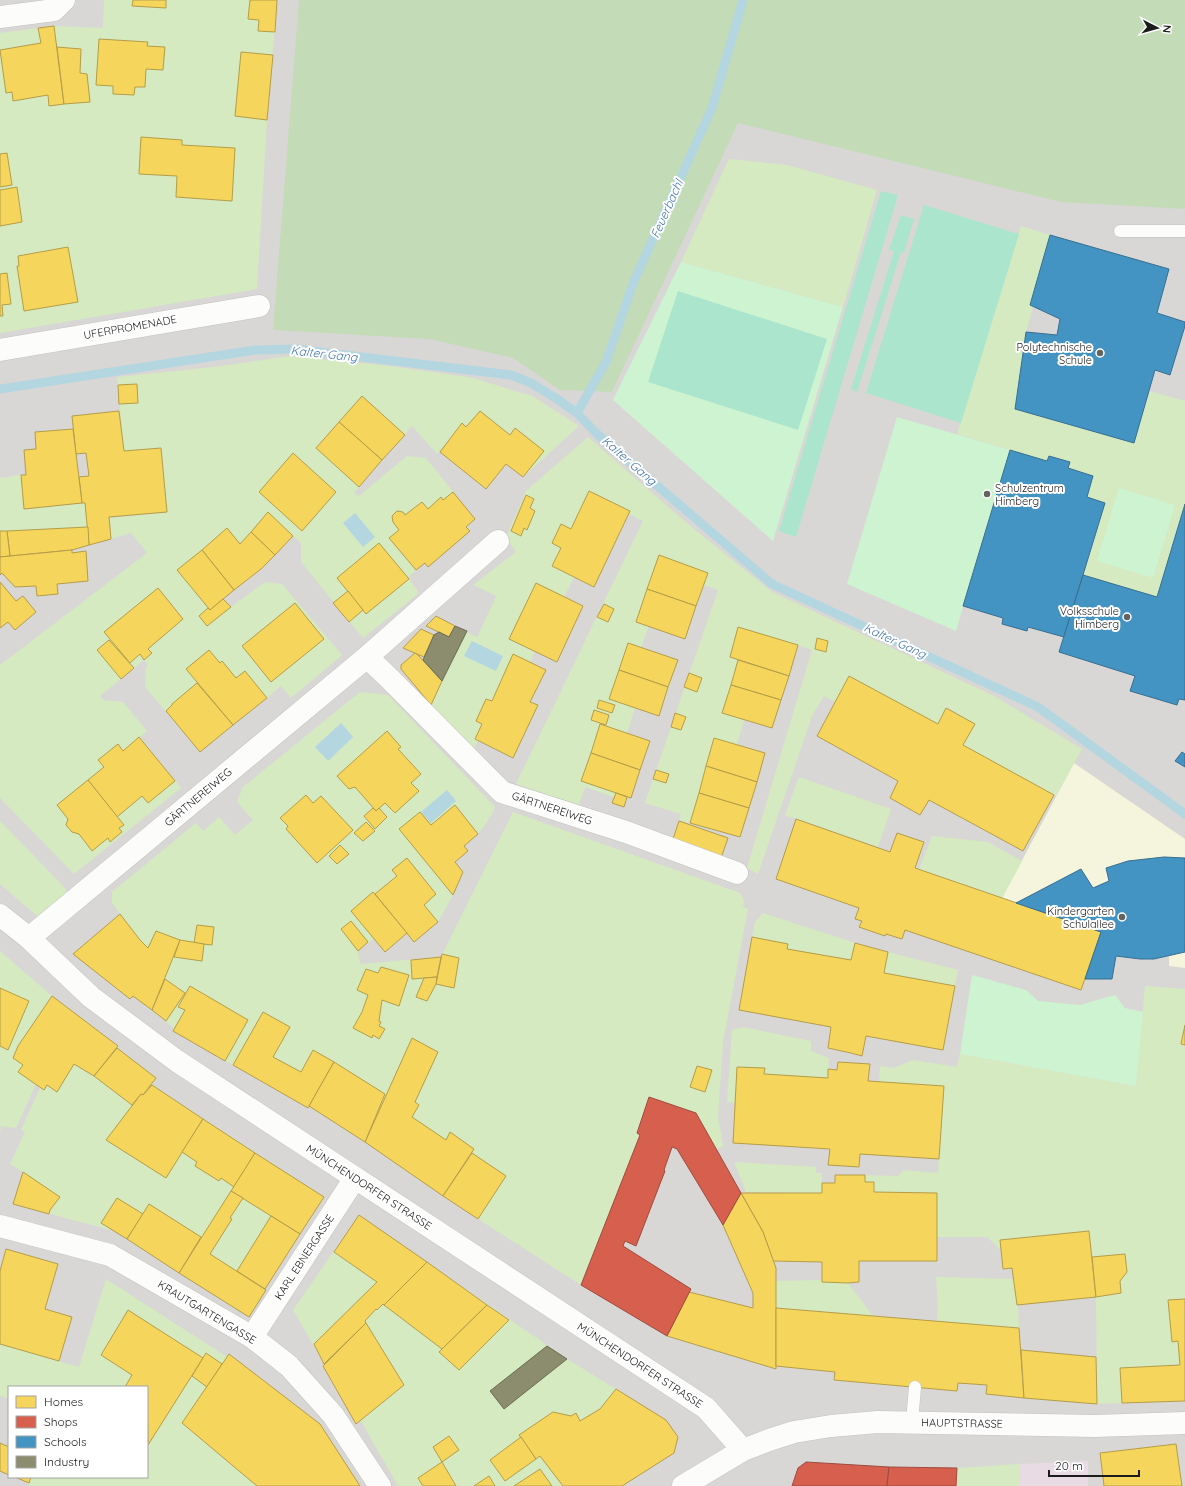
<svg xmlns="http://www.w3.org/2000/svg" width="1185" height="1486" font-family="Quicksand,sans-serif">
<style>
.residential{fill:#d9d7d5;fill-rule:evenodd}
.industrial{fill:#e8dbe3}
.education{fill:#f5f5dd}
.grass{fill:#d5eac0}
.forest{fill:#c3dbb7}
.park{fill:#cef3d0}
.pitch{fill:#abe5ce}
.parking{fill:#d8d7d6}
.water{fill:#b4d6e0}
.homes{fill:#f6d55c;stroke:#b49d48}
.shops{fill:#d6604d;stroke:#9e4b3e}
.schools{fill:#4393c3;stroke:#376f91}
.industry{fill:#8c8c6e;stroke:#6a6a55}
.lines{fill:none;stroke-linecap:round;stroke-linejoin:round}
.stream{stroke:#b4d6e0;stroke-width:9}
.service-casing{stroke:#c2c2c0;stroke-width:13}
.minor-casing{stroke:#c2c2c0;stroke-width:23}
.tertiary-casing{stroke:#c2c2c0;stroke-width:23}
.service{stroke:#fcfcfb;stroke-width:12}
.minor{stroke:#fcfcfb;stroke-width:22}
.tertiary{stroke:#fcfcfb;stroke-width:22}
.poi-dot{fill:#636361;stroke:#fff;stroke-width:1.5}
.labels{text-anchor:middle;stroke-width:4;stroke-linejoin:round;paint-order:stroke}
.street-label{font-size:11px;fill:#1b1b1b;stroke:#fff}
.poi-label{font-size:11px;fill:#1b1b1b;stroke:#fff;text-anchor:end}
.water-label{font-size:12px;font-style:italic;fill:#4377af;stroke:#fff}
</style>
<rect width="100%" height="100%" fill="#eae8e4"/>
<path class="residential" d="M0,0H1185V1486H0ZM9,1387H147V1477H9Z"/>
<path class="industrial" d="M1088,1461V1486H1020L1019,1464Z"/>
<path class="education" d="M1074,763L1185,839V968L1169,966V956L1154,959H1140L1116,956L1112,979H1085L1101,932L1002,898Z"/>
<g class="grass">
<path d="M104,0H277L267,120L257,289L0,333V33L54,26L103,28Z"/>
<path d="M729,159L787,165L877,190L843,307L681,262Z"/>
<path d="M1021,226L1050,235L1030,305L1033,307L1026,332L1015,409L1134,442L1149,391L1185,401V505L1157,597L1083,575L1105,503L1087,497L1093,476L1068,468L1070,462L1049,456L1047,461L957,434Z"/>
<path d="M290,356L390,366L473,378L532,396L579,426L523,477L544,451L516,428L510,435L466,427L462,424L437,454L412,426L354,493L359,496L407,456L426,458L475,519L467,527L470,531L428,567L425,563L408,577L419,593L363,638L301,562V543L293,536L261,569L223,599L231,607L265,582L282,584L342,655L291,698L281,686L200,752L145,687L146,667L148,665L144,660L100,696L103,700L123,702L147,731L140,737L181,788L74,874L0,798V665L147,553L131,533L111,539L110,518L167,512L161,448L124,451L117,377L214,367Z"/>
<path d="M588,437L689,525L772,592L994,696L1082,749L1056,796L963,745L973,723L947,707L938,724L835,702L824,696L812,716L758,874L747,868L812,650L795,644L772,728L744,720L737,745L765,753L740,837L679,820L681,814L645,803L718,590L704,585L685,639L649,626L641,647L678,660L659,716L635,708L627,733L650,741L631,798L616,793L614,797L585,787L578,807L516,784L643,521L629,514L594,587L574,577L564,597L583,606L557,662L535,651L530,662L546,670L531,701L536,704L510,756L478,741L473,750L431,705L467,631L477,637L496,596L473,585L516,552L506,538L526,491Z"/>
<path d="M21,475L24,509L85,503L89,545L72,550L0,556V478Z"/>
<path d="M360,692L388,695L495,807C486,826 480,833 464,846L468,851L455,862L453,895L438,922L414,942L407,933L385,952L374,938L358,951L360,964L441,957L513,812L740,893L744,901L743,907L748,909L723,1042L718,1116L723,1146L716,1150L696,1113L649,1097L637,1133L640,1135L581,1285L478,1219L365,1142L309,1106L308,1108L173,1031L174,1028L133,996L130,999L73,954L120,914L112,903V892L196,823L203,831L219,817L235,835L253,820L237,802L243,787Z"/>
<path d="M799,777L891,809L878,847L785,815Z"/>
<path d="M0,821L66,889L67,894L38,917L0,884Z"/>
<path d="M932,836L988,842L1022,861L1002,898L919,870Z"/>
<path d="M763,913L855,943L851,960L787,949L788,944L752,937L755,922Z"/>
<path d="M0,951L52,996L118,1046V1048L156,1078L152,1085L324,1197L265,1289L266,1290L249,1317L114,1231L13,1204L23,1172L10,1164L25,1132L21,1130L40,1088L36,1084L16,1128L1,1126L0,1133Z"/>
<path d="M888,952L958,970L955,986L884,973Z"/>
<path d="M1145,986L1185,989V1025L1181,1044L1185,1045V1364L1120,1368L1122,1403L1097,1404L1096,1297L1089,1231L1001,1240V1250L987,1237H937V1193L874,1192V1182H865V1175L898,1176L904,1170L938,1173L944,1086L879,1082L880,1066L894,1068L913,1060L957,1067L960,1054L1136,1086Z"/>
<path d="M743,1027L811,1041V1051L829,1058L828,1078L764,1074V1068L737,1067L735,1103L727,1102L732,1030Z"/>
<path d="M734,1162L816,1167V1173H822V1193L746,1192Z"/>
<path d="M359,1215L567,1359L666,1420L622,1486H398L361,1421L356,1424L323,1366L324,1363L293,1310Z"/>
<path d="M936,1277L1014,1279L1018,1305L1019,1328L937,1321L938,1305Z"/>
<path d="M106,1279L227,1357L182,1423L257,1486H28L31,1477H147V1387H9V1399L0,1396V1344L79,1367Z"/>
<path d="M822,1280V1282L848,1283L873,1316L776,1308V1281Z"/>
<path d="M1019,1464L1020,1486H887L889,1467L957,1468Z"/>
</g>
<path class="forest" d="M299,0H1185V209L1061,202L738,123L612,392L560,390L513,358L429,339L273,330Z"/>
<g class="park">
<path d="M681,262L843,307L773,541L613,400Z"/>
<path d="M897,417L1010,450L956,631L847,584Z"/>
<path d="M1119,488L1175,505L1153,578L1097,561Z"/>
<path d="M972,975L1026,990L1038,1001L1080,1005L1115,995L1125,1008L1143,1012L1136,1086L960,1054Z"/>
</g>
<g class="pitch">
<path d="M881,191L898,195L796,537L779,531Z"/>
<path d="M924,205L1019,234L961,423L866,393Z"/>
<path d="M901,215L914,219L904,253L901,252L857,392L851,389L894,251L889,250Z"/>
<path d="M678,291L827,339L798,430L648,382Z"/>
</g>
<g class="parking">
<path d="M473,585L496,596L477,637L436,616Z"/>
<path d="M0,1396L9,1399V1477H31L28,1486H0Z"/>
</g>
<g class="water">
<path d="M355,513L375,537L363,547L343,523Z"/>
<path d="M472,641L503,656L496,671L464,656Z"/>
<path d="M341,723L353,737L328,761L315,747Z"/>
<path d="M447,790L456,801L431,823L421,812Z"/>
</g>
<g class="homes">
<path d="M133,0H166V8L132,6Z"/>
<path d="M250,0H277L275,32L258,31L259,20L248,19Z"/>
<path d="M54,26L64,104L49,106L48,95L13,101L12,92L6,93L0,50L41,43L38,28Z"/>
<path d="M99,39L148,42L147,46L165,47L163,70L146,69L145,87H135L134,95L113,94V86L96,85Z"/>
<path d="M57,47L81,49L80,73L87,74L90,102L64,104Z"/>
<path d="M241,52L273,55L267,120L235,116Z"/>
<path d="M141,137L182,140V145L235,148L232,201L176,197L177,176L139,174Z"/>
<path d="M7,153L12,185L0,187V154Z"/>
<path d="M17,187L22,222L0,226V190Z"/>
<path d="M68,247L78,302L24,311L17,266H19L18,256Z"/>
<path d="M7,273L11,304L2,305L3,316H0V274Z"/>
<path d="M137,384L138,403L119,404L118,385Z"/>
<path d="M362,396L405,435L382,460L339,422Z"/>
<path d="M119,411L124,451L161,448L167,512L109,517L111,539L89,545L85,503H82L79,477L89,476L86,453L76,454L72,416Z"/>
<path d="M480,411L510,435L515,428L544,451L523,477L506,464L486,489L440,452L462,423L466,427Z"/>
<path d="M339,422L382,460L359,487L316,448Z"/>
<path d="M73,429L82,503L24,509L21,475H26L24,450L36,449L35,432Z"/>
<path d="M293,453L336,492L302,531L259,492Z"/>
<path d="M589,491L630,511L594,587L552,566L561,548L552,543L561,524L571,529Z"/>
<path d="M453,492L475,519L466,527L470,531L428,567L425,563L416,570L389,538L399,530L393,522L392,516L397,511L403,512L405,515L422,502L428,509L441,497L443,500Z"/>
<path d="M526,495L534,499L530,508L535,511L527,530L524,528L521,536L511,531Z"/>
<path d="M268,512L293,536L275,555L251,532Z"/>
<path d="M88,527L89,545L72,550L10,556L7,531Z"/>
<path d="M227,528L240,544L251,532L275,555L261,569L234,590L202,550Z"/>
<path d="M0,531H7L10,556L0,557Z"/>
<path d="M379,543L409,579L366,614L337,578Z"/>
<path d="M72,550V553L86,551L88,581L57,584L58,594L37,596L36,586L15,587L2,573L0,575V557Z"/>
<path d="M202,550L234,590L210,610L177,570Z"/>
<path d="M659,555L708,573L696,606L647,589Z"/>
<path d="M0,582L16,601L23,596L36,612L15,630L8,622L0,628Z"/>
<path d="M536,583L583,606L557,662L509,639Z"/>
<path d="M158,588L183,619L148,649L152,653L144,660L140,654L130,663L104,632Z"/>
<path d="M647,589L696,606L685,639L636,622Z"/>
<path d="M348,591L363,610L349,622L333,603Z"/>
<path d="M223,599L231,607L207,626L199,616L208,608L210,610Z"/>
<path d="M295,603L324,639L271,682L242,646Z"/>
<path d="M604,604L614,609L608,622L597,617Z"/>
<path d="M436,616L455,626L449,637L426,626Z"/>
<path d="M738,627L798,645L789,676L730,657Z"/>
<path d="M421,629L434,635L424,657L403,648Z"/>
<path d="M817,638L828,641L826,652L815,649Z"/>
<path d="M109,640L134,668L121,679L97,650Z"/>
<path d="M628,643L678,660L668,687L619,670Z"/>
<path d="M209,650L220,663L222,661L236,678L245,671L267,698L233,725L186,669Z"/>
<path d="M415,653L418,655L442,681L431,705L401,669V665Z"/>
<path d="M513,654L546,670L530,702L538,705L513,758L475,739L482,724L476,721L486,699L492,701Z"/>
<path d="M738,660L789,676L781,700L731,685Z"/>
<path d="M619,670L668,687L659,716L609,699Z"/>
<path d="M689,673L702,678L697,692L684,687Z"/>
<path d="M849,676L938,724L946,708L975,724L963,745L1054,795L1023,851L929,800L920,815L890,798L898,781L817,736Z"/>
<path d="M197,683L233,725L200,752L166,711L172,705V704Z"/>
<path d="M731,685L781,700L772,728L722,713Z"/>
<path d="M599,700L615,705L612,713L597,708Z"/>
<path d="M594,710L609,715L606,725L591,720Z"/>
<path d="M675,713L686,717L681,730L671,727Z"/>
<path d="M600,724L650,741L640,770L591,753Z"/>
<path d="M387,731L401,747L398,749L421,774L411,783L419,791L395,813L385,803L376,811L355,787L349,789L337,776Z"/>
<path d="M139,737L175,781L148,803L142,796L117,817L88,780L104,767L98,760L118,744L123,751Z"/>
<path d="M714,738L765,753L757,782L706,766Z"/>
<path d="M591,753L640,770L631,798L581,781Z"/>
<path d="M706,766L757,782L749,808L699,793Z"/>
<path d="M656,770L669,774L666,783L653,779Z"/>
<path d="M88,780L124,825L119,828L122,832L110,842L108,838L92,851L79,834L72,832L66,825L68,819L57,805Z"/>
<path d="M616,793L627,797L624,807L612,803Z"/>
<path d="M699,793L749,808L740,837L690,823Z"/>
<path d="M306,795L313,803L321,796L353,830L317,863L286,829L288,826L280,818Z"/>
<path d="M455,805L478,834L464,846L468,851L455,862L463,872L453,895L399,829L420,812L431,825Z"/>
<path d="M373,808L376,811L379,808L387,817L375,829L364,816Z"/>
<path d="M796,819L890,852L897,833L924,842L915,868L1101,932L1081,990L905,930L902,939L886,934L885,936L859,927L862,921L855,919L859,908L776,879Z"/>
<path d="M679,821L728,838L721,858L672,842Z"/>
<path d="M366,822L375,831L363,841L354,833Z"/>
<path d="M340,845L349,854L337,864L329,856Z"/>
<path d="M407,858L436,894L424,905L438,922L414,942L375,894L397,876L392,870Z"/>
<path d="M373,892L407,933L385,952L351,911Z"/>
<path d="M120,914L140,940L148,948L156,931L180,940L152,1010L133,996L130,999L73,954Z"/>
<path d="M351,921L368,942L358,951L341,929Z"/>
<path d="M197,925L214,927L212,945L194,943Z"/>
<path d="M752,937L788,944L787,949L851,960L855,943L888,952L884,973L955,986L943,1050L866,1036L862,1056L851,1053L828,1048L831,1027L739,1010Z"/>
<path d="M180,940L204,944L202,961L174,957Z"/>
<path d="M442,954L459,958L454,988L436,984Z"/>
<path d="M441,957L437,977L412,979L411,960Z"/>
<path d="M381,967L409,975L399,1006L382,1000L379,1021L381,1022L379,1026L385,1029L379,1039L373,1035L372,1038L353,1028L362,1012L368,995L357,990L366,969L378,973Z"/>
<path d="M437,977L436,984L427,1001L416,997L424,978Z"/>
<path d="M165,979L185,993L166,1021L152,1010Z"/>
<path d="M190,986L248,1020L225,1061L173,1031L185,1010L178,1007Z"/>
<path d="M0,988L29,1001L8,1050L0,1046Z"/>
<path d="M52,996L118,1046L94,1076L74,1064L57,1092L47,1085L44,1090L18,1072L23,1065L13,1058L18,1046Z"/>
<path d="M263,1012L290,1027L273,1057L301,1072L313,1050L334,1062L308,1108L233,1065Z"/>
<path d="M1185,1025V1045L1181,1044Z"/>
<path d="M412,1038L438,1052L415,1102L419,1105L412,1117L446,1140L450,1132L474,1149L443,1196L365,1142Z"/>
<path d="M117,1048L156,1078L143,1095L141,1094L132,1105L94,1076Z"/>
<path d="M334,1062L385,1094L365,1142L309,1106Z"/>
<path d="M838,1062L870,1064L868,1081L944,1086L939,1159L860,1154L859,1167L828,1165L830,1149L733,1143L737,1067L765,1068L764,1074L828,1078V1069L837,1070Z"/>
<path d="M697,1066L712,1070L705,1092L690,1087Z"/>
<path d="M152,1085L203,1119L166,1178L106,1140L141,1094L143,1095Z"/>
<path d="M203,1119L255,1153L234,1187L221,1178L219,1181L195,1166L197,1162L182,1152Z"/>
<path d="M255,1153L324,1197L300,1234L231,1191Z"/>
<path d="M472,1153L506,1176L478,1219L443,1196Z"/>
<path d="M23,1172L60,1197L50,1210L49,1214L13,1204Z"/>
<path d="M835,1175H865V1182H874V1192L937,1193V1261H859V1282L848,1283L822,1282V1262L773,1261L763,1232L741,1193H822V1183H835Z"/>
<path d="M231,1191L243,1198L230,1218L232,1219L210,1254L266,1290L249,1317L179,1273Z"/>
<path d="M741,1193L763,1232L776,1268V1369L667,1336L689,1292L753,1308V1293L723,1225Z"/>
<path d="M117,1198L143,1214L127,1239L101,1223Z"/>
<path d="M149,1204L201,1237L179,1273L127,1239Z"/>
<path d="M359,1215L427,1262L384,1305L383,1304L377,1310L376,1309L365,1321L366,1323L324,1364L314,1344L377,1282L334,1252Z"/>
<path d="M271,1216L300,1234L265,1289L237,1271Z"/>
<path d="M1089,1231L1096,1297L1017,1305L1012,1268L1003,1269L1000,1240Z"/>
<path d="M6,1249L58,1264L45,1309L72,1317L59,1361L0,1344V1271Z"/>
<path d="M1125,1254L1127,1272L1120,1281L1121,1293L1096,1297L1092,1257Z"/>
<path d="M427,1262L487,1305L442,1349L384,1305Z"/>
<path d="M1185,1299V1401L1122,1403L1120,1368L1180,1365L1178,1341L1172,1342L1168,1300Z"/>
<path d="M487,1305L509,1320L459,1370L439,1352Z"/>
<path d="M776,1308L1019,1328L1024,1398L986,1394L987,1385L958,1383L957,1391L834,1380L835,1372L776,1366Z"/>
<path d="M128,1310L203,1358L148,1445L147,1387H125L132,1375L101,1355Z"/>
<path d="M366,1323L404,1385L356,1424L323,1366Z"/>
<path d="M1021,1350L1096,1357L1097,1404L1024,1398Z"/>
<path d="M206,1353L222,1364L207,1387L192,1376Z"/>
<path d="M229,1354L320,1424L360,1486H257L182,1423Z"/>
<path d="M616,1389L666,1420L678,1437L674,1453L622,1486H563L540,1456L536,1459L519,1435L553,1412L571,1416L576,1413L580,1421L600,1409Z"/>
<path d="M449,1436L459,1450L442,1462L433,1447Z"/>
<path d="M521,1437L536,1459L505,1481L490,1460Z"/>
<path d="M0,1443L9,1447V1475L0,1471Z"/>
<path d="M1176,1444L1182,1486H1104L1100,1453Z"/>
<path d="M442,1462L456,1486H423L418,1478Z"/>
<path d="M540,1469L552,1486H514Z"/>
<path d="M489,1476L495,1486H474Z"/>
<path d="M15,1477H31L29,1483Z"/>
</g>
<g class="shops">
<path d="M649,1097L696,1113L741,1193L723,1225L677,1149L672,1147L664,1170L665,1171L636,1246L625,1241L623,1246L691,1289L667,1336L581,1285L640,1135L637,1133Z"/>
<path d="M806,1462L889,1467L887,1486H792L798,1468Z"/>
<path d="M889,1467L957,1468L956,1486H887Z"/>
</g>
<g class="schools">
<path d="M1050,235L1169,269L1157,313L1185,322V326L1170,375L1155,370L1134,443L1015,409L1026,332L1057,335L1060,319L1030,305Z"/>
<path d="M1010,450L1047,461L1049,456L1070,462L1068,468L1093,476L1087,497L1105,503L1064,637L1028,627L1027,631L1002,624L1003,618L963,606Z"/>
<path d="M1185,504V700L1179,699L1177,705L1130,691L1135,676L1059,652L1083,575L1157,597Z"/>
<path d="M1182,752L1185,754V767L1175,761Z"/>
<path d="M1164,857L1185,858V952L1154,959H1140L1116,956L1112,979H1085L1101,932L1016,903L1081,869L1093,888L1109,881L1106,868L1128,861Z"/>
</g>
<g class="industry">
<path d="M455,626L467,631L442,681L423,660L434,635L439,632L449,637Z"/>
<path d="M547,1346L567,1359L504,1409L490,1391Z"/>
</g>
<g class="lines">
<g class="stream">
<path d="M0,389L255,350L295,349L511,375L531,383L557,399L577,413L597,434L772,584L1038,707L1185,814"/>
<path d="M577,413L606,362L634,281L712,108L743,0"/>
</g>
<g class="service-casing">
<g id="service">
<path d="M1120,231H1185"/>
<path d="M912,1422L915,1387"/>
</g>
</g>
<g class="minor-casing">
<g id="minor">
<path d="M0,17L54,10L64,0"/>
<path d="M0,350L259,306"/>
<path d="M367,657L390,679L502,792L626,832L737,873"/>
<path d="M0,915L29,938L91,997L177,1061L706,1408L743,1450"/>
<path d="M29,938L367,657L498,541"/>
<path d="M0,1226L110,1255L252,1337L289,1366L333,1415L380,1486"/>
<path d="M252,1337L355,1178"/>
</g>
</g>
<g class="tertiary-casing">
<path id="tertiary" d="M683,1486L743,1450L772,1439L794,1432L831,1426L878,1422L1095,1426L1185,1423"/>
</g>
<use href="#service" class="service"/>
<use href="#minor" class="minor"/>
<use href="#tertiary" class="tertiary"/>
</g>
<g class="poi-dot">
<circle cx="1100" cy="353" r="4"/>
<circle cx="987" cy="494" r="4"/>
<circle cx="1127" cy="617" r="4"/>
<circle cx="1122" cy="917" r="4"/>
</g>
<g class="labels">
<g class="street-label">
<text transform="translate(130 327) rotate(-10)" y="4">UFERPROMENADE</text>
<text transform="translate(198 797) rotate(-40)" y="4">GÄRTNEREIWEG</text>
<text transform="translate(552 808) rotate(18)" y="4">GÄRTNEREIWEG</text>
<text transform="translate(369 1187) rotate(33)" y="4">MÜNCHENDORFER STRASSE</text>
<text transform="translate(304 1257) rotate(-57)" y="4">KARL EBNERGASSE</text>
<text transform="translate(207 1312) rotate(31)" y="4">KRAUTGARTENGASSE</text>
<text transform="translate(640 1365) rotate(33)" y="4">MÜNCHENDORFER STRASSE</text>
<text transform="translate(962 1423) rotate(1)" y="4">HAUPTSTRASSE</text>
</g>
<g class="poi-label">
<text x="1092" y="351">Polytechnische<tspan x="1092" dy="13">Schule</tspan></text>
<text x="995" y="492" text-anchor="start">Schulzentrum<tspan x="995" dy="13">Himberg</tspan></text>
<text x="1119" y="615">Volksschule<tspan x="1119" dy="13">Himberg</tspan></text>
<text x="1114" y="915">Kindergarten<tspan x="1114" dy="13">Schulallee</tspan></text>
</g>
<g class="water-label">
<text transform="translate(667 209) rotate(-66)" y="4">Feuerbachl</text>
<text transform="translate(324 354) rotate(6)" y="4">Kalter Gang</text>
<text transform="translate(629 461) rotate(41)" y="4">Kalter Gang</text>
<text transform="translate(895 641) rotate(25)" y="4">Kalter Gang</text>
</g>
</g>
<rect x="8" y="1386" width="140" height="92" fill="#ffffff" stroke="#a4a4a4"/>
<rect x="16" y="1396" width="20" height="12" fill="#f6d55c" stroke="#a4a4a4"/>
<text x="44" y="1406" font-size="12" fill="#1b1b1b">Homes</text>
<rect x="16" y="1416" width="20" height="12" fill="#d6604d" stroke="#a4a4a4"/>
<text x="44" y="1426" font-size="12" fill="#1b1b1b">Shops</text>
<rect x="16" y="1436" width="20" height="12" fill="#4393c3" stroke="#a4a4a4"/>
<text x="44" y="1446" font-size="12" fill="#1b1b1b">Schools</text>
<rect x="16" y="1456" width="20" height="12" fill="#8c8c6e" stroke="#a4a4a4"/>
<text x="44" y="1466" font-size="12" fill="#1b1b1b">Industry</text>
<g transform="translate(1157 28) rotate(96)" stroke="#ffffff" stroke-width="3" paint-order="stroke">
<path d="M0-3L7 15L0 10L-7 15Z" fill="#1b1b1b"/>
<text y="-6" font-size="11" font-weight="bold" text-anchor="middle" fill="#1b1b1b">N</text>
</g>
<path d="M1049 1470v6h90v-6" fill="none" stroke="#1b1b1b" stroke-width="2"/>
<text x="1055" y="1470" font-size="12" fill="#1b1b1b" stroke="#ffffff" stroke-width="3" paint-order="stroke">20 m</text>
</svg>
